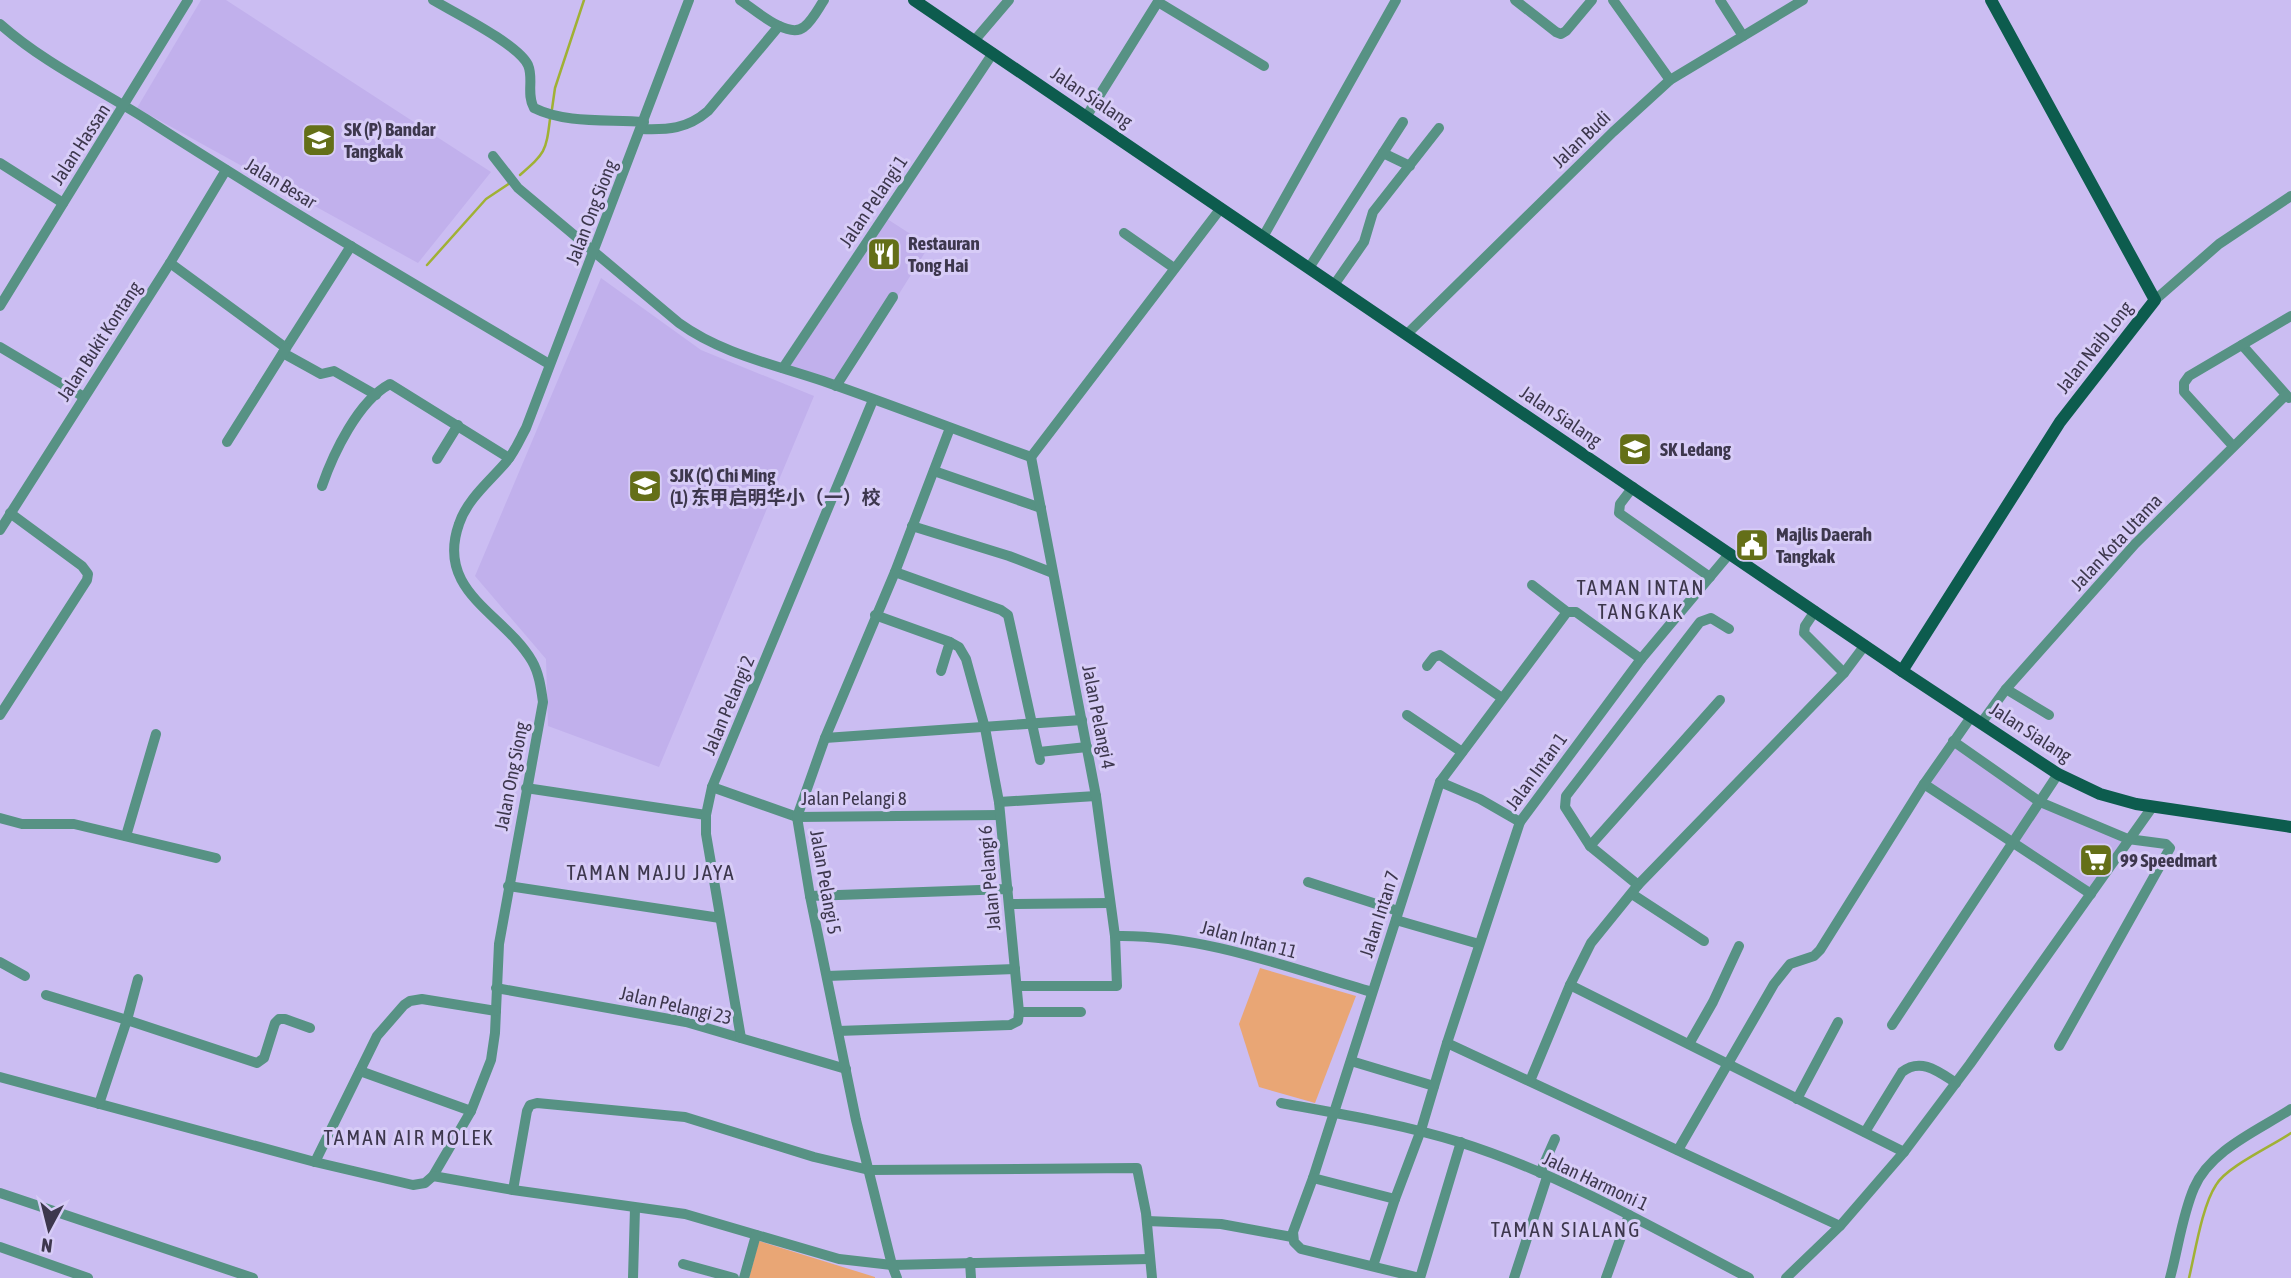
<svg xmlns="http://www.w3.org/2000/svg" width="2291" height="1278" font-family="'Asap Condensed','Noto Sans SC',sans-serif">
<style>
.built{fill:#c1b0ec}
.green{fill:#e9a675}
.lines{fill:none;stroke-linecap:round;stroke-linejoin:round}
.stream{stroke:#a0b134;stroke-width:2.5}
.minor{stroke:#579284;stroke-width:10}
.major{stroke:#0d5c4e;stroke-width:12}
.labels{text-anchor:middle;stroke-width:6;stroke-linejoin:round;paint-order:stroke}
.street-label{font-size:19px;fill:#3d374d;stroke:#d7ccf7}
.poi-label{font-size:19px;font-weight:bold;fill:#3d374d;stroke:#d7ccf7;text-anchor:start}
.neighbourhood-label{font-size:21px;letter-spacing:2px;fill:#3d374d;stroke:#d7ccf7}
</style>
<rect width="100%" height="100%" fill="#cbbdf2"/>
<g class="built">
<path d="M201,0H226L491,172L418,263L137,108Z"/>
<path d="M881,215L929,246L842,385L781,364Z"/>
<path d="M601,278L701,350L814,396L659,767L548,726L546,659L475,576Z"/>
<path d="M1952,736L2045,800L2127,834L2086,896L1919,785Z"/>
</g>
<g class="green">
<path d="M1260,968L1356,996L1315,1103L1259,1087L1239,1024Z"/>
<path d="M759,1241L875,1277V1278H749Z"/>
</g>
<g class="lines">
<g class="stream">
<path d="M552,109L555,88L584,0"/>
<path d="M520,175C545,153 546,152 550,119"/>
<path d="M427,265L486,199L510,183"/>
<path d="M2189,1278C2195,1253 2202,1206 2216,1185C2226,1167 2272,1146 2291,1133"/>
</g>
<g class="minor">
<path d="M433,0C455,13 518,44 528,65C534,79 526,94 534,108C566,124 609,119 644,122"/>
<path d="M740,0C754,9 788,40 804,27C812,21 818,9 824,0"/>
<path d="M1515,0L1556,32L1561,34L1566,31L1592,0"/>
<path d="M1613,0L1670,80"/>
<path d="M1720,0L1743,36"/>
<path d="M1158,2L1264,66"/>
<path d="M0,24C44,63 97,88 146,119C278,204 414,284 549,364"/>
<path d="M974,41L1009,0"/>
<path d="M1086,117L1159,0"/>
<path d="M641,129C668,130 687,129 708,111L779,26"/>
<path d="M1383,153L1410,166"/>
<path d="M493,156L518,188L679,323C722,354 773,364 823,381C892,405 961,432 1031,457"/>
<path d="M0,163L63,203"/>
<path d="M1124,233L1174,268"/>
<path d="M1263,237L1396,0"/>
<path d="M170,263L286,348L351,246"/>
<path d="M1309,268L1403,122"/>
<path d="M1334,285L1364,242L1373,212L1439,128"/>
<path d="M2155,300L2219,244L2291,196"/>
<path d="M0,306L188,0"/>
<path d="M1407,334L1613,132L1670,80L1803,0"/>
<path d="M2242,345L2289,398"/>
<path d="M0,347L84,397"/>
<path d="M283,353L321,374L334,371L376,395"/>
<path d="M783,368L993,53"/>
<path d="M836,386L893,297"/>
<path d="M227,442L286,348"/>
<path d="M2233,446L2184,392V383L2189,376L2291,316"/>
<path d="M1031,457L1221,208"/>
<path d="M437,459L458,425"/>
<path d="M934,471L1041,508"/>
<path d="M322,486C333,454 358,401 390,384L509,458"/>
<path d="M1633,487L1620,504L1619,513L1710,577"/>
<path d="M912,526L1009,556L1053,573"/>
<path d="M0,530L170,263L226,170"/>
<path d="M895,572L1001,610L1008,615L1040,760"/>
<path d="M1532,585L1567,612"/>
<path d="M1815,611L1805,626L1804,633L1844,673"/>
<path d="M1427,666L1434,657L1440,655L1502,698"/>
<path d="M941,671L950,642"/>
<path d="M2006,689L2049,715"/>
<path d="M0,715L87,580L88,574L82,566L10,513"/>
<path d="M1407,715L1462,752"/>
<path d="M1982,722L2006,689L2135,544L2286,395"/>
<path d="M825,738L1082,720"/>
<path d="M1953,741L2040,802L2128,839L2166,844L2170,848L2059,1046"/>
<path d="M1039,752L1087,747"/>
<path d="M1440,782L1480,799L1520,822"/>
<path d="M1924,784L2091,894"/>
<path d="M712,787L797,817L1000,815"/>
<path d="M526,788L706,815"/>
<path d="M999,802L1096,796"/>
<path d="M0,818L22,824H74L216,858"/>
<path d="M126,836L156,734"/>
<path d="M1590,846L1565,807L1566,796L1700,622L1711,618L1729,629"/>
<path d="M1308,882L1398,911"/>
<path d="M1638,885L1590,846L1720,700"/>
<path d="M508,886L720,918"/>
<path d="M1632,894L1704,941"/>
<path d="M810,896L1008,889"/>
<path d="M1009,904L1110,903"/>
<path d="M1396,920L1479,944"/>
<path d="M1115,936C1202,934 1289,968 1372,992"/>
<path d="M0,962L25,976"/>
<path d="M827,976L1015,969"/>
<path d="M1570,985L1904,1152"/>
<path d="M1017,986H1117L1115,936L1096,796L1031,457"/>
<path d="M496,988L686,1022L846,1069"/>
<path d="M46,995L127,1020L138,979"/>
<path d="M1019,1012H1081"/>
<path d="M1892,1025L2058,774"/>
<path d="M838,1031L1010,1025L1018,1021L1019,1012L999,802L985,728L966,659L959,647L950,642L875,615"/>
<path d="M741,1038L706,834V815L712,787L873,400"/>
<path d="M1447,1043L1840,1226"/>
<path d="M1689,1044L1713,1002L1739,946"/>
<path d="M1351,1061L1434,1086"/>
<path d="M360,1071L471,1111"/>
<path d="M0,1077L315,1162L413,1185L425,1183L433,1176L471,1111L491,1060L495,1033L499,944L543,702C541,688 539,673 532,661C504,613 435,592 459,524C467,499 491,480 507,461C515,451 520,439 526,428L689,0"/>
<path d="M1530,1081L1570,985L1591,943L1638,885L1844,673L1865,645"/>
<path d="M1797,1099L1838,1022"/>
<path d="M1281,1103C1341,1114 1401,1124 1459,1142C1561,1174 1655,1229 1749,1278"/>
<path d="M99,1104L127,1020L257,1063L264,1058L275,1023L279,1019H285L310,1028"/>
<path d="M1865,1132L1902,1072C1921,1057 1939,1072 1956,1083"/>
<path d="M1461,1142L1420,1278L1301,1249L1294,1242L1293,1232L1313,1178L1440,782L1567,612H1576L1641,659"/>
<path d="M1678,1150L1774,984L1790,964L1814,956L1820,950L1924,784L1971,717"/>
<path d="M315,1162L377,1036L404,1005L410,1001L422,999L496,1011"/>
<path d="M1540,1173L1555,1139"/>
<path d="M433,1176L513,1190L685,1214L839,1259L892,1265L1149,1259"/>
<path d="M1313,1178L1395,1199L1373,1266"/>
<path d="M513,1190L527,1111L530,1105L537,1103L685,1117L814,1157L869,1170L1137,1168L1146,1213L1152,1278"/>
<path d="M0,1193L253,1278"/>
<path d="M1395,1199L1421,1130L1447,1043L1520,822L1641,659L1730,553"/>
<path d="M1147,1221L1221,1224L1292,1237"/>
<path d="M0,1247L88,1278"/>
<path d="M970,1262L971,1278"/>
<path d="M683,1264L734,1278"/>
<path d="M633,1278L635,1208"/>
<path d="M744,1278L756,1235"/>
<path d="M897,1278L892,1265L856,1120L810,896L797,817L825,738L895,572L950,428"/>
<path d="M1514,1278L1547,1177"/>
<path d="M1606,1278L1629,1215"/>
<path d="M1786,1278L1840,1226L1904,1152L1970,1064L2153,806"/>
<path d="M2170,1278C2178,1249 2182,1216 2194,1188C2210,1150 2259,1130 2291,1109"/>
</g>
<g class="major">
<path d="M914,0L1902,671L2058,774L2100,794L2136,804L2291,827"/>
<path d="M1902,671L2060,422L2155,300L1991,0"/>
</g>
</g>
<defs>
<g id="school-square" transform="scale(1.75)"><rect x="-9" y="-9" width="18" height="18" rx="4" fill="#646f18" stroke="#d7ccf7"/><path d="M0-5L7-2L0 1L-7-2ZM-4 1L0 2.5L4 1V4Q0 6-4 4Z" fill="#fff"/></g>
<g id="restaurant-square" transform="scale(1.75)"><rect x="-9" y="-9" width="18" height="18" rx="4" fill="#646f18" stroke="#d7ccf7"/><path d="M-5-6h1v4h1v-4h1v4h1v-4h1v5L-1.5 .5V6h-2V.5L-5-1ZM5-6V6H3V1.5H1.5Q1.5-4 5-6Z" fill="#fff"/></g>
<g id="civic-square" transform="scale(1.75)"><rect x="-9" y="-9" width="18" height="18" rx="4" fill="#646f18" stroke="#d7ccf7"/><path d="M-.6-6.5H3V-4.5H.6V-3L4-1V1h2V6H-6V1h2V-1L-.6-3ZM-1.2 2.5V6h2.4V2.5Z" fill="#fff"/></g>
<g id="supermarket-square" transform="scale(1.75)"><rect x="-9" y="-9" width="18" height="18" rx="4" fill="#646f18" stroke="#d7ccf7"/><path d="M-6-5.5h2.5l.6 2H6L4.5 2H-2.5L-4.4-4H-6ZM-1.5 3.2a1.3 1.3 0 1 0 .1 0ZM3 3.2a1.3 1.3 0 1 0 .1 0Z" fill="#fff"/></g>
</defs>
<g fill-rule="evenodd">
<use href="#school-square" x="319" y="140"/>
<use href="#restaurant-square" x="884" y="254"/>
<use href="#school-square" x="1635" y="449"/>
<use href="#school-square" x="645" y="486"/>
<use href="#civic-square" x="1752" y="545"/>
<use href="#supermarket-square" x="2096" y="860"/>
</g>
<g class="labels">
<g class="street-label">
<text transform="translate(1092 97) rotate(34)" y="7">Jalan Sialang</text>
<text transform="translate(1581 139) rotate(-44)" y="7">Jalan Budi</text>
<text transform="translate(80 144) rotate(-57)" y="7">Jalan Hassan</text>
<text transform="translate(281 183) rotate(31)" y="7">Jalan Besar</text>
<text transform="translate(873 201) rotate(-56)" y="7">Jalan Pelangi 1</text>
<text transform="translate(591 212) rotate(-69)" y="7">Jalan Ong Siong</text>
<text transform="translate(99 341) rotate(-57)" y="7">Jalan Bukit Kontang</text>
<text transform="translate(2094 347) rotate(-52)" y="7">Jalan Naib Long</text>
<text transform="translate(1561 416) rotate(34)" y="7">Jalan Sialang</text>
<text transform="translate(2116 542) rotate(-47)" y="7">Jalan Kota Utama</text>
<text transform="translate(728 705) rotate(-67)" y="7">Jalan Pelangi 2</text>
<text transform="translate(1099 717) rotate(79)" y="7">Jalan Pelangi 4</text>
<text transform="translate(2031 732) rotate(33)" y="7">Jalan Sialang</text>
<text transform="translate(1536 771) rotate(-54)" y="7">Jalan Intan 1</text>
<text transform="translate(511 776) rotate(-79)" y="7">Jalan Ong Siong</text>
<text x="854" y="805">Jalan Pelangi 8</text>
<text transform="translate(989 878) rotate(-95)" y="7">Jalan Pelangi 6</text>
<text transform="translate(826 882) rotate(80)" y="7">Jalan Pelangi 5</text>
<text transform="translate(1379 914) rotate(-72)" y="7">Jalan Intan 7</text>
<text transform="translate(1249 939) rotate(15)" y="7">Jalan Intan 11</text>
<text transform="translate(676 1005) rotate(13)" y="7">Jalan Pelangi 23</text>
<text transform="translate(1596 1181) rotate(25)" y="7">Jalan Harmoni 1</text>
</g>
<g class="poi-label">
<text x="344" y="136">SK (P) Bandar<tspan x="344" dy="22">Tangkak</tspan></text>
<text x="908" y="250">Restauran<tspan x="908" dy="22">Tong Hai</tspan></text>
<text x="1660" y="456">SK Ledang</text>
<text x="670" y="482">SJK (C) Chi Ming<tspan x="670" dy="22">(1) 东甲启明华小（一）校</tspan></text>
<text x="1776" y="541">Majlis Daerah<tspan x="1776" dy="22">Tangkak</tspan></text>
<text x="2120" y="867">99 Speedmart</text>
</g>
<g class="neighbourhood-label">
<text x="1641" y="595">TAMAN INTAN<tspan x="1641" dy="24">TANGKAK</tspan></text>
<text x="651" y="880">TAMAN MAJU JAYA</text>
<text x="409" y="1145">TAMAN AIR MOLEK</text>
<text x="1566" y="1237">TAMAN SIALANG</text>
</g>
</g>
<g transform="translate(49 1229) rotate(187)" stroke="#d7ccf7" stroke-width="5" paint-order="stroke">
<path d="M0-5L12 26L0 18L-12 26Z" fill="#3d374d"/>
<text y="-10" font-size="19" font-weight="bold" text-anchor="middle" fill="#3d374d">N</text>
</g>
</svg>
